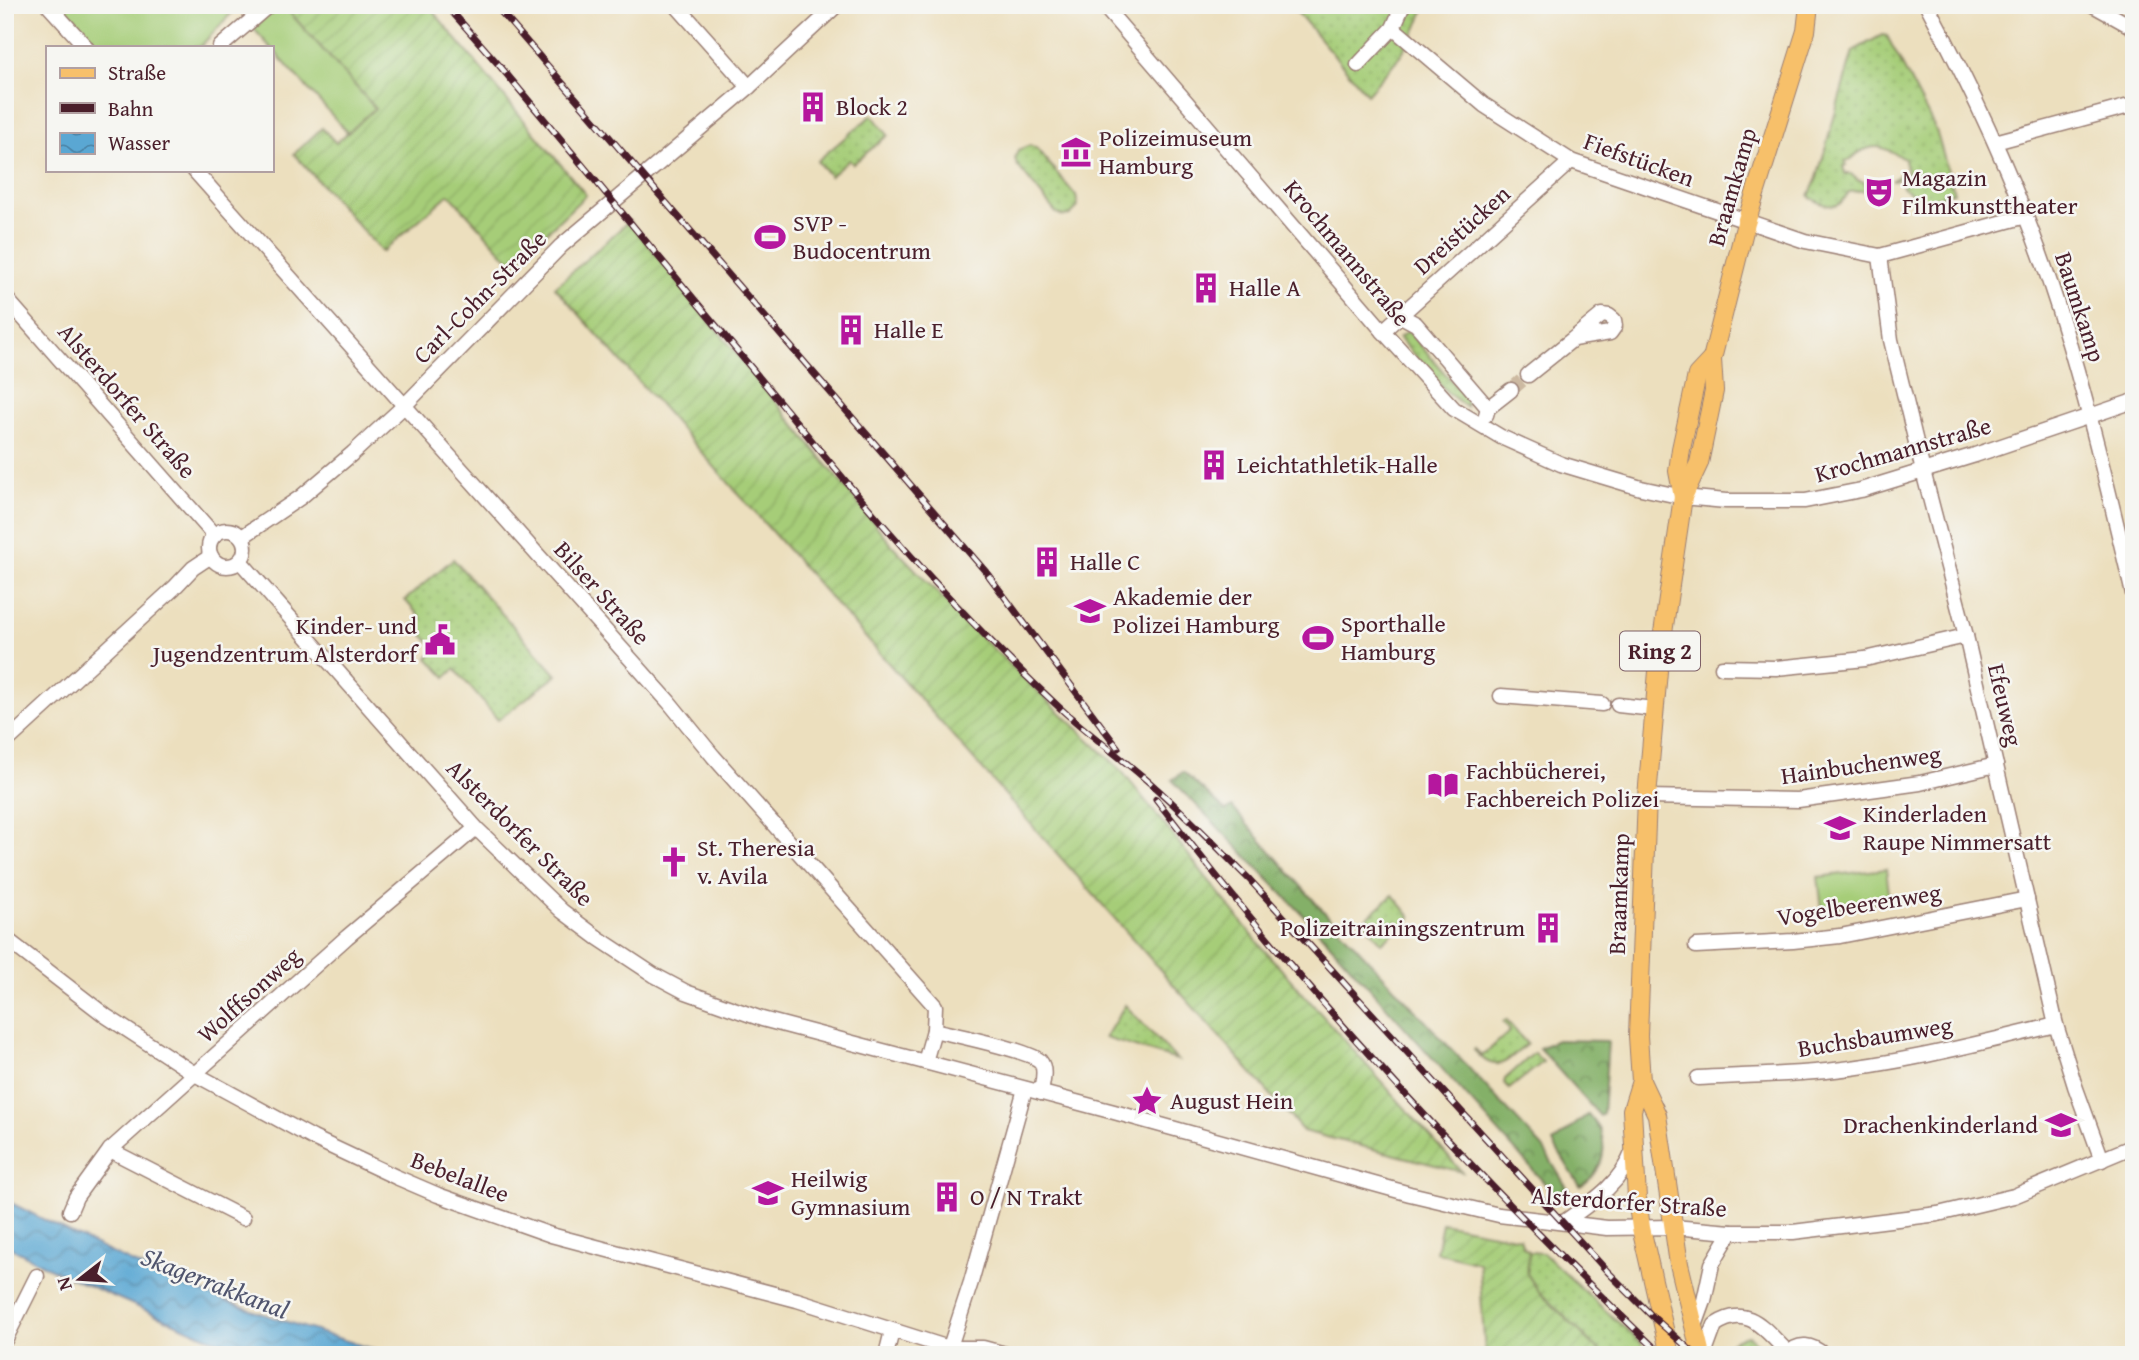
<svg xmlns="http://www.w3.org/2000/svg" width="2139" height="1360" font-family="'Gentium Book Plus',serif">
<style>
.grass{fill:url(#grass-dots);stroke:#787652;stroke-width:2}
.forest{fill:url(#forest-crowns);stroke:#67684a;stroke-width:2}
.garden{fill:url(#garden-furrows);stroke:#787652;stroke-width:2}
.pitch{fill:#a6cd78;stroke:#787652;stroke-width:2}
.water{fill:url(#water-waves);stroke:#52637f;stroke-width:2}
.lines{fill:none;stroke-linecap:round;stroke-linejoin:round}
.minor-tunnel{stroke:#ccb9a1;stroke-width:14;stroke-dasharray:14 7;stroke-linecap:butt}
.minor-casing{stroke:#9b7f74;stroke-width:17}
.major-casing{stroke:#9b7f74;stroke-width:20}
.minor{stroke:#fff;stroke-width:14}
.major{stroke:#f7c06b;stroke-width:18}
.rail-casing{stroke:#4a1f2b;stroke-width:7}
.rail{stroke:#f6f6f2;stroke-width:4.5;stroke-dasharray:13;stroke-linecap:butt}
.labels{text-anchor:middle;stroke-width:5;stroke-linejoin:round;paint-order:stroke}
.shield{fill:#f6f6f2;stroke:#7e6067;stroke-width:2}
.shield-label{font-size:23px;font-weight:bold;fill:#4a1f2b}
.poi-label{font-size:24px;fill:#4a1f2b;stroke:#f6f6f2;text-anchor:start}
.street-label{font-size:24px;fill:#4a1f2b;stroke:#f6f6f2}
.water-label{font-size:26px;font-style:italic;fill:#50556e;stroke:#f6f6f2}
</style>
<defs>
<pattern id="grass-dots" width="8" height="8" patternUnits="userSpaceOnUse" patternTransform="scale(1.75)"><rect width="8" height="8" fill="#a6cd78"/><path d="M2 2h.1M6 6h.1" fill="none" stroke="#90b068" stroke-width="1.8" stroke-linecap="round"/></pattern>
<pattern id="forest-crowns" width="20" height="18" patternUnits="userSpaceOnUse" patternTransform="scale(1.75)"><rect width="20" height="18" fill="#84b068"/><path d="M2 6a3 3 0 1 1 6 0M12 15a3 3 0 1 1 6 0" fill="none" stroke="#6e8f56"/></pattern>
<pattern id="garden-furrows" width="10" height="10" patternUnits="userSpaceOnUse" patternTransform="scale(1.75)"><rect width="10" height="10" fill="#a6cd78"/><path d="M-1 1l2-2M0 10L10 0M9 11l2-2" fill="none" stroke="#90b068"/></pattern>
<pattern id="water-waves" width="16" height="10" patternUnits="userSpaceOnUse" patternTransform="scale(1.75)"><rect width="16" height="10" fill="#5aa7d3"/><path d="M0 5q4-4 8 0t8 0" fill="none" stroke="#4c87ab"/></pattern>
</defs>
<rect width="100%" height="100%" fill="#f6f6f2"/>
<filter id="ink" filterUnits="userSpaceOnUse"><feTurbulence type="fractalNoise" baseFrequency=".0143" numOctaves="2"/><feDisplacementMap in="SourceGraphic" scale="14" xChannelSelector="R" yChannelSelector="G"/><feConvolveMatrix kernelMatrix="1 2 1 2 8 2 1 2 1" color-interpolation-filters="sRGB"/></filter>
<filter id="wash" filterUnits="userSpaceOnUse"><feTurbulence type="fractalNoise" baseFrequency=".00686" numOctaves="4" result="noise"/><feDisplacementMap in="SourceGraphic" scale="28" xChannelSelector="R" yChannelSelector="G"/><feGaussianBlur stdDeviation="1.57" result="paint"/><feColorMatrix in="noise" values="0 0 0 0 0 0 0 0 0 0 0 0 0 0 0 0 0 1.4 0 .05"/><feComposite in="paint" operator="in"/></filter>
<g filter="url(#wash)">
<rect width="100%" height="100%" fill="#ecdfbe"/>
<g class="grass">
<path d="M1291,5H1425C1416,41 1391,68 1367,94Z"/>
<path d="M1882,35L1887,36L1936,130L1954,192L1922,201L1903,187L1901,179L1892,180L1903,173V176L1907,175L1905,158C1889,153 1882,140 1860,152C1853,156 1854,160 1845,161L1846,165L1843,166L1845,174H1851L1857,180L1865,182L1866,190L1849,192C1846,196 1842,204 1837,205C1830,208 1814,201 1809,196L1817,178L1853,51Z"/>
<path d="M872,115L888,135L853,164L849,160L830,176L817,161Z"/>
<path d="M1030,145L1037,149L1076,196L1078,207L1070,215L1063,216L1056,213L1017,165L1015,158L1018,150Z"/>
<path d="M1408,331L1467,399L1466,407L1447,392L1399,338Z"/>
<path d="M453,559L557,675L498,720L455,669L446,677L428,658L436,649L414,625L421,618L405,600Z"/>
<path d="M1393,895L1411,917L1382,943L1363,921Z"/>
<path d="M1125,1005L1177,1060L1105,1038Z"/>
<path d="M1506,1020L1527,1044C1506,1062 1496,1076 1474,1050L1475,1049L1482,1056L1510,1031L1503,1022Z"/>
<path d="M1534,1053L1543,1062L1509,1089L1504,1083L1505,1079Z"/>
<path d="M1529,1252L1543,1253L1642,1344L1644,1355H1604L1540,1293L1527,1274Z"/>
<path d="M1748,1336L1773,1355H1724C1726,1341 1735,1339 1748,1336Z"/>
</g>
<g class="forest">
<path d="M1183,772L1226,811L1232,807L1315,902L1543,1148L1569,1191L1556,1196L1314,926L1172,780Z"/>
<path d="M1557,1040L1608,1041L1603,1114L1600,1116L1539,1048Z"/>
<path d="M1588,1114C1593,1120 1599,1126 1601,1133C1608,1154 1599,1176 1580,1186L1553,1143Z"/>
</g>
<g class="garden">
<path d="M283,5H428L586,195L513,264L449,194L382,252L294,154L322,128L336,143L375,108Z"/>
<path d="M629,221L892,545L965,622L1120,769L1265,951L1462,1172L1303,1131L555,287Z"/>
<path d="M1442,1223L1520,1238L1523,1247L1529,1252L1527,1274L1540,1293L1604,1355H1485L1479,1263L1436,1252Z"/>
</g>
<g class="pitch">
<path d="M63,5H239L200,47H99Z"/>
<path d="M278,5H283L375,108L348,133L253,28Z"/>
<path d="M1886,869L1890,901L1822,909L1818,877Z"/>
</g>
<path class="water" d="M5,1200C61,1228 116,1257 174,1281C245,1310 319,1332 392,1355H261L207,1337L51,1269L5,1245Z"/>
</g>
<g filter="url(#ink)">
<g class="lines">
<path class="minor-tunnel" d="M1511,390L1528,375"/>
<g class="minor-casing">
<g id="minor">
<path d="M48,5L86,47"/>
<path d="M676,5L749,87"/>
<path d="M1103,5L1383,331L1454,409L1501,437L1561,464L1641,488L1683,497L1726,501H1805L1861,490L1975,455L2134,401"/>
<path d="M1927,5C1975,95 2019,189 2051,286C2085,388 2109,493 2134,598"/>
<path d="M2093,5L2134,28"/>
<path d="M1393,28L1484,105L1571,161L1805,241L1880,256L2026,216"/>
<path d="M220,47L269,5"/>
<path d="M1358,65L1393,28L1403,5"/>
<path d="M1995,142L2133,105"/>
<path d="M194,170L669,702L713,756L935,1006L934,1030L925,1062"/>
<path d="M1880,256L1891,340L1923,471L1966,636L2056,1025L2075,1086L2102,1160"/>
<path d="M5,297L214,535"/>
<path d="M1401,316L1416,324L1488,408"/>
<path d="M1383,331L1571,161"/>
<path d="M1528,375L1573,339L1610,333L1615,326L1614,320L1609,316L1602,315L1573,339"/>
<path d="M1486,415L1488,408L1511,390"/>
<circle cx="227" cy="548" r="18"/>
<path d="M242,537L301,497L353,453L404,406L561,246L749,87L837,5"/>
<path d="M240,561L476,828L562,911L598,938L654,975L686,992L762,1019L1114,1112L1410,1194L1499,1215L1607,1228L1673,1227L1731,1232H1793L1938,1214L2014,1196L2134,1146"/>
<path d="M1722,667L1776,668L1865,659L1966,636"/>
<path d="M1501,696L1602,704"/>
<path d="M1618,705L1654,709"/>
<path d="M5,743L174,588L193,568L211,556"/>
<path d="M1647,797L1798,800L1920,783L1996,765"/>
<path d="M5,938L106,1016L195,1074L313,1138L396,1177L438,1195L551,1235L797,1300L933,1343L949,1348H983L1009,1355"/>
<path d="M1696,946L1793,941L1840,936L2027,899"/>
<path d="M934,1030C954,1035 1028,1050 1040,1061C1047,1069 1042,1084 1041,1093"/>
<path d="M1698,1078C1740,1076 1784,1075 1826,1071C1904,1063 1980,1043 2056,1025"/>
<path d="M110,1150L243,1218"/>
<path d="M70,1211L76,1197L110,1150L347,937L476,828"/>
<path d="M1564,1222C1592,1202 1620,1185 1633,1151"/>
<path d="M1695,1326L1704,1301L1712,1264L1731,1232"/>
<path d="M5,1340L37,1276"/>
<path d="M948,1353L971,1282L1025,1089"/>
<path d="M886,1355L892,1331"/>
<path d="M1704,1355L1715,1325C1750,1301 1767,1334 1791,1355"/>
<path d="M1787,1355C1799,1341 1812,1345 1824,1355"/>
</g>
</g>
<g class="major-casing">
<g id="major">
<path d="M1683,497L1678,471L1681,449L1697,375L1712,359"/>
<path d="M1641,1081L1632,1110L1637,1198L1641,1228L1670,1355"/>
<path d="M1701,1355L1679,1264L1657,1115L1641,1081L1638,1036L1647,797L1659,660L1683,497L1699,463L1714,391L1712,359L1746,223L1806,31L1809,5"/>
</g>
</g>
<use href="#minor" class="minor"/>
<use href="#major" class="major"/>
<g class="rail-casing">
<g id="rail">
<path d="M446,5L499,65L848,484C915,563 984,638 1060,708C1086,732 1115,753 1142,776C1180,808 1214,844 1249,879L1608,1272L1653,1317L1696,1355"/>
<path d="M495,5L986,572L1118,748"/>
<path d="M1156,799C1308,998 1480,1181 1662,1355"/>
</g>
</g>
<use href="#rail" class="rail"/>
</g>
</g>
<defs>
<g id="building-bare" transform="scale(2.415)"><path d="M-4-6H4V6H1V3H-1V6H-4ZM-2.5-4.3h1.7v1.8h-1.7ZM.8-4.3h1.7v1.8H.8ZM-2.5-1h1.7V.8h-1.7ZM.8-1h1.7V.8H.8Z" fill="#b5179e" stroke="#f6f6f2" stroke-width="2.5" paint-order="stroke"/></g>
<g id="museum-bare" transform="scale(2.415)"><path d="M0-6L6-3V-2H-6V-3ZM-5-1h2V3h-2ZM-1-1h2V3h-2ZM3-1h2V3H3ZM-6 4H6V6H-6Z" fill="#b5179e" stroke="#f6f6f2" stroke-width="2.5" paint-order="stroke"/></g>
<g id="theatre-bare" transform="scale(2.415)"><path d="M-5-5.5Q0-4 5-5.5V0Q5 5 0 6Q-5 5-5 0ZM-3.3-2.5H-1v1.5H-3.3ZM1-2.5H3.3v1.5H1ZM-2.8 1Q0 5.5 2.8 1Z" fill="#b5179e" stroke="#f6f6f2" stroke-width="2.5" paint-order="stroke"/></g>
<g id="stadium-bare" transform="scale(2.415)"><path d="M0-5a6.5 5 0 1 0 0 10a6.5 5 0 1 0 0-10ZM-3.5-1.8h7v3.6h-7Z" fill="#b5179e" stroke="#f6f6f2" stroke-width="2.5" paint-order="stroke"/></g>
<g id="university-bare" transform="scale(2.415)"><path d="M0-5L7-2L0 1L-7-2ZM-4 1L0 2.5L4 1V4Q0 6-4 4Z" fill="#b5179e" stroke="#f6f6f2" stroke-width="2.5" paint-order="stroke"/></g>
<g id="civic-bare" transform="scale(2.415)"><path d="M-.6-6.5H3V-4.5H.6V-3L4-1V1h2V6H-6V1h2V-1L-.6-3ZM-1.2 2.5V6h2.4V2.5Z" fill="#b5179e" stroke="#f6f6f2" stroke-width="2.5" paint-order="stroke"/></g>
<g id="library-bare" transform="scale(2.415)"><path d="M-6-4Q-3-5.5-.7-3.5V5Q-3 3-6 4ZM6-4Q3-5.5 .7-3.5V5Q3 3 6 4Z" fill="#b5179e" stroke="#f6f6f2" stroke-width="2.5" paint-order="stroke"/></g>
<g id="school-bare" transform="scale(2.415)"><path d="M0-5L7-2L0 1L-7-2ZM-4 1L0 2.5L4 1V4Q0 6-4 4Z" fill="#b5179e" stroke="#f6f6f2" stroke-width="2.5" paint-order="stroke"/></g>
<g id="church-bare" transform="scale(2.415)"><path d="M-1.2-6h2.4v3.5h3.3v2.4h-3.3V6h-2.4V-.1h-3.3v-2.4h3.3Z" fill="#b5179e" stroke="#f6f6f2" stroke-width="2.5" paint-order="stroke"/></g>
<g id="sight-bare" transform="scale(2.415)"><path d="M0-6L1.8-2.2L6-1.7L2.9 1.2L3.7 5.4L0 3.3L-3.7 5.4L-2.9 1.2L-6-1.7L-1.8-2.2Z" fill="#b5179e" stroke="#f6f6f2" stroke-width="2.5" paint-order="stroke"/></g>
</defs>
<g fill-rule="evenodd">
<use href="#building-bare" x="813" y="107"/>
<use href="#museum-bare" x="1076" y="152"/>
<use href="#theatre-bare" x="1879" y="192"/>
<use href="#stadium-bare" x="770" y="237"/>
<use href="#building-bare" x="1206" y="288"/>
<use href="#building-bare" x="851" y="330"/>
<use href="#building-bare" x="1214" y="465"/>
<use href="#building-bare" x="1047" y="562"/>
<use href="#university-bare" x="1090" y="611"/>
<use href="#stadium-bare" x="1318" y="638"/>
<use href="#civic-bare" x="440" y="640"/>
<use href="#library-bare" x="1443" y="785"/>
<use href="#school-bare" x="1840" y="828"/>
<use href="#church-bare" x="674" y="862"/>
<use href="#building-bare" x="1548" y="928"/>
<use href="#sight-bare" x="1147" y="1101"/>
<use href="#school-bare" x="2061" y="1125"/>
<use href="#school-bare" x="768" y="1193"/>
<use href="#building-bare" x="947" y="1197"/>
</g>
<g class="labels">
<rect class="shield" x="1620" y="631.5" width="80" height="39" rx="5"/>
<g class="shield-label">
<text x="1660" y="659">Ring 2</text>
</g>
<g class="poi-label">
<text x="836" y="115">Block 2</text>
<text x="1099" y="146">Polizeimuseum<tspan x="1099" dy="28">Hamburg</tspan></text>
<text x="1902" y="186">Magazin<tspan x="1902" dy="28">Filmkunsttheater</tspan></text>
<text x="793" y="231">SVP -<tspan x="793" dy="28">Budocentrum</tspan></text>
<text x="1229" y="296">Halle A</text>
<text x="874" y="338">Halle E</text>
<text x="1237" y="473">Leichtathletik-Halle</text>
<text x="1070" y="570">Halle C</text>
<text x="1113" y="605">Akademie der<tspan x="1113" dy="28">Polizei Hamburg</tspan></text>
<text x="1341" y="632">Sporthalle<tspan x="1341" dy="28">Hamburg</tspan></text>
<text x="417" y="634" text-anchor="end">Kinder- und<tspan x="417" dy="28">Jugendzentrum Alsterdorf</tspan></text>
<text x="1466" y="779">Fachbücherei,<tspan x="1466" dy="28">Fachbereich Polizei</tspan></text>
<text x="1863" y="822">Kinderladen<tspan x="1863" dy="28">Raupe Nimmersatt</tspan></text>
<text x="697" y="856">St. Theresia<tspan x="697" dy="28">v. Avila</tspan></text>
<text x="1525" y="936" text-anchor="end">Polizeitrainingszentrum</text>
<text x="1170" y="1109">August Hein</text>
<text x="2038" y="1133" text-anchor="end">Drachenkinderland</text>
<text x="791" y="1187">Heilwig<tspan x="791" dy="28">Gymnasium</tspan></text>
<text x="970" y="1205">O / N Trakt</text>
</g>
<g class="street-label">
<text transform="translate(1639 160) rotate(20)" y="8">Fiefstücken</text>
<text transform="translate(1732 187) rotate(-74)" y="8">Braamkamp</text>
<text transform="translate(1462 230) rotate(-42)" y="8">Dreistücken</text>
<text transform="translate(1347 253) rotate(50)" y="8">Krochmannstraße</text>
<text transform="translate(480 297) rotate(-45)" y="8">Carl-Cohn-Straße</text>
<text transform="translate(2080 307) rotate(72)" y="8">Baumkamp</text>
<text transform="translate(127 401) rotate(49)" y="8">Alsterdorfer Straße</text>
<text transform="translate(1903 450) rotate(-16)" y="8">Krochmannstraße</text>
<text transform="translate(602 593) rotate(48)" y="8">Bilser Straße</text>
<text transform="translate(2005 705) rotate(77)" y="8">Efeuweg</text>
<text transform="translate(1861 765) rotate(-8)" y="8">Hainbuchenweg</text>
<text transform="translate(520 833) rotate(45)" y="8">Alsterdorfer Straße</text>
<text transform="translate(1619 894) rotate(-88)" y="8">Braamkamp</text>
<text transform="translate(1859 905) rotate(-9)" y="8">Vogelbeerenweg</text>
<text transform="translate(249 995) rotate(-42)" y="8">Wolffsonweg</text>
<text transform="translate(1875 1037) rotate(-9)" y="8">Buchsbaumweg</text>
<text transform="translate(460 1177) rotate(21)" y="8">Bebelallee</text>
<text transform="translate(1629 1202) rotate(4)" y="8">Alsterdorfer Straße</text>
</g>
<g class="water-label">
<text transform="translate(215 1283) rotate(21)" y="9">Skagerrakkanal</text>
</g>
</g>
<rect width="2139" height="1360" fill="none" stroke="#f6f6f2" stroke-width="28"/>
<rect x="46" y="46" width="228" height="126" fill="#f6f6f2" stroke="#b1a0a2" stroke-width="2"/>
<rect x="60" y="68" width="35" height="10" fill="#f7c06b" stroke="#b1a0a2" stroke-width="2"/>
<text x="108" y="80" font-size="21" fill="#4a1f2b">Straße</text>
<rect x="60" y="103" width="35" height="10" fill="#4a1f2b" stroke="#b1a0a2" stroke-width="2"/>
<text x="108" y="116" font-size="21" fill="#4a1f2b">Bahn</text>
<rect x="60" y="133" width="35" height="21" fill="url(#water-waves)" stroke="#b1a0a2" stroke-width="2"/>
<text x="108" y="150" font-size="21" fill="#4a1f2b">Wasser</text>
<g transform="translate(80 1279) rotate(253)" stroke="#f6f6f2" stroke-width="5" paint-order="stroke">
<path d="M0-5L12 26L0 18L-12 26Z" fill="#4a1f2b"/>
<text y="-10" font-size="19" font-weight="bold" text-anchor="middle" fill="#4a1f2b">N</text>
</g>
</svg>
